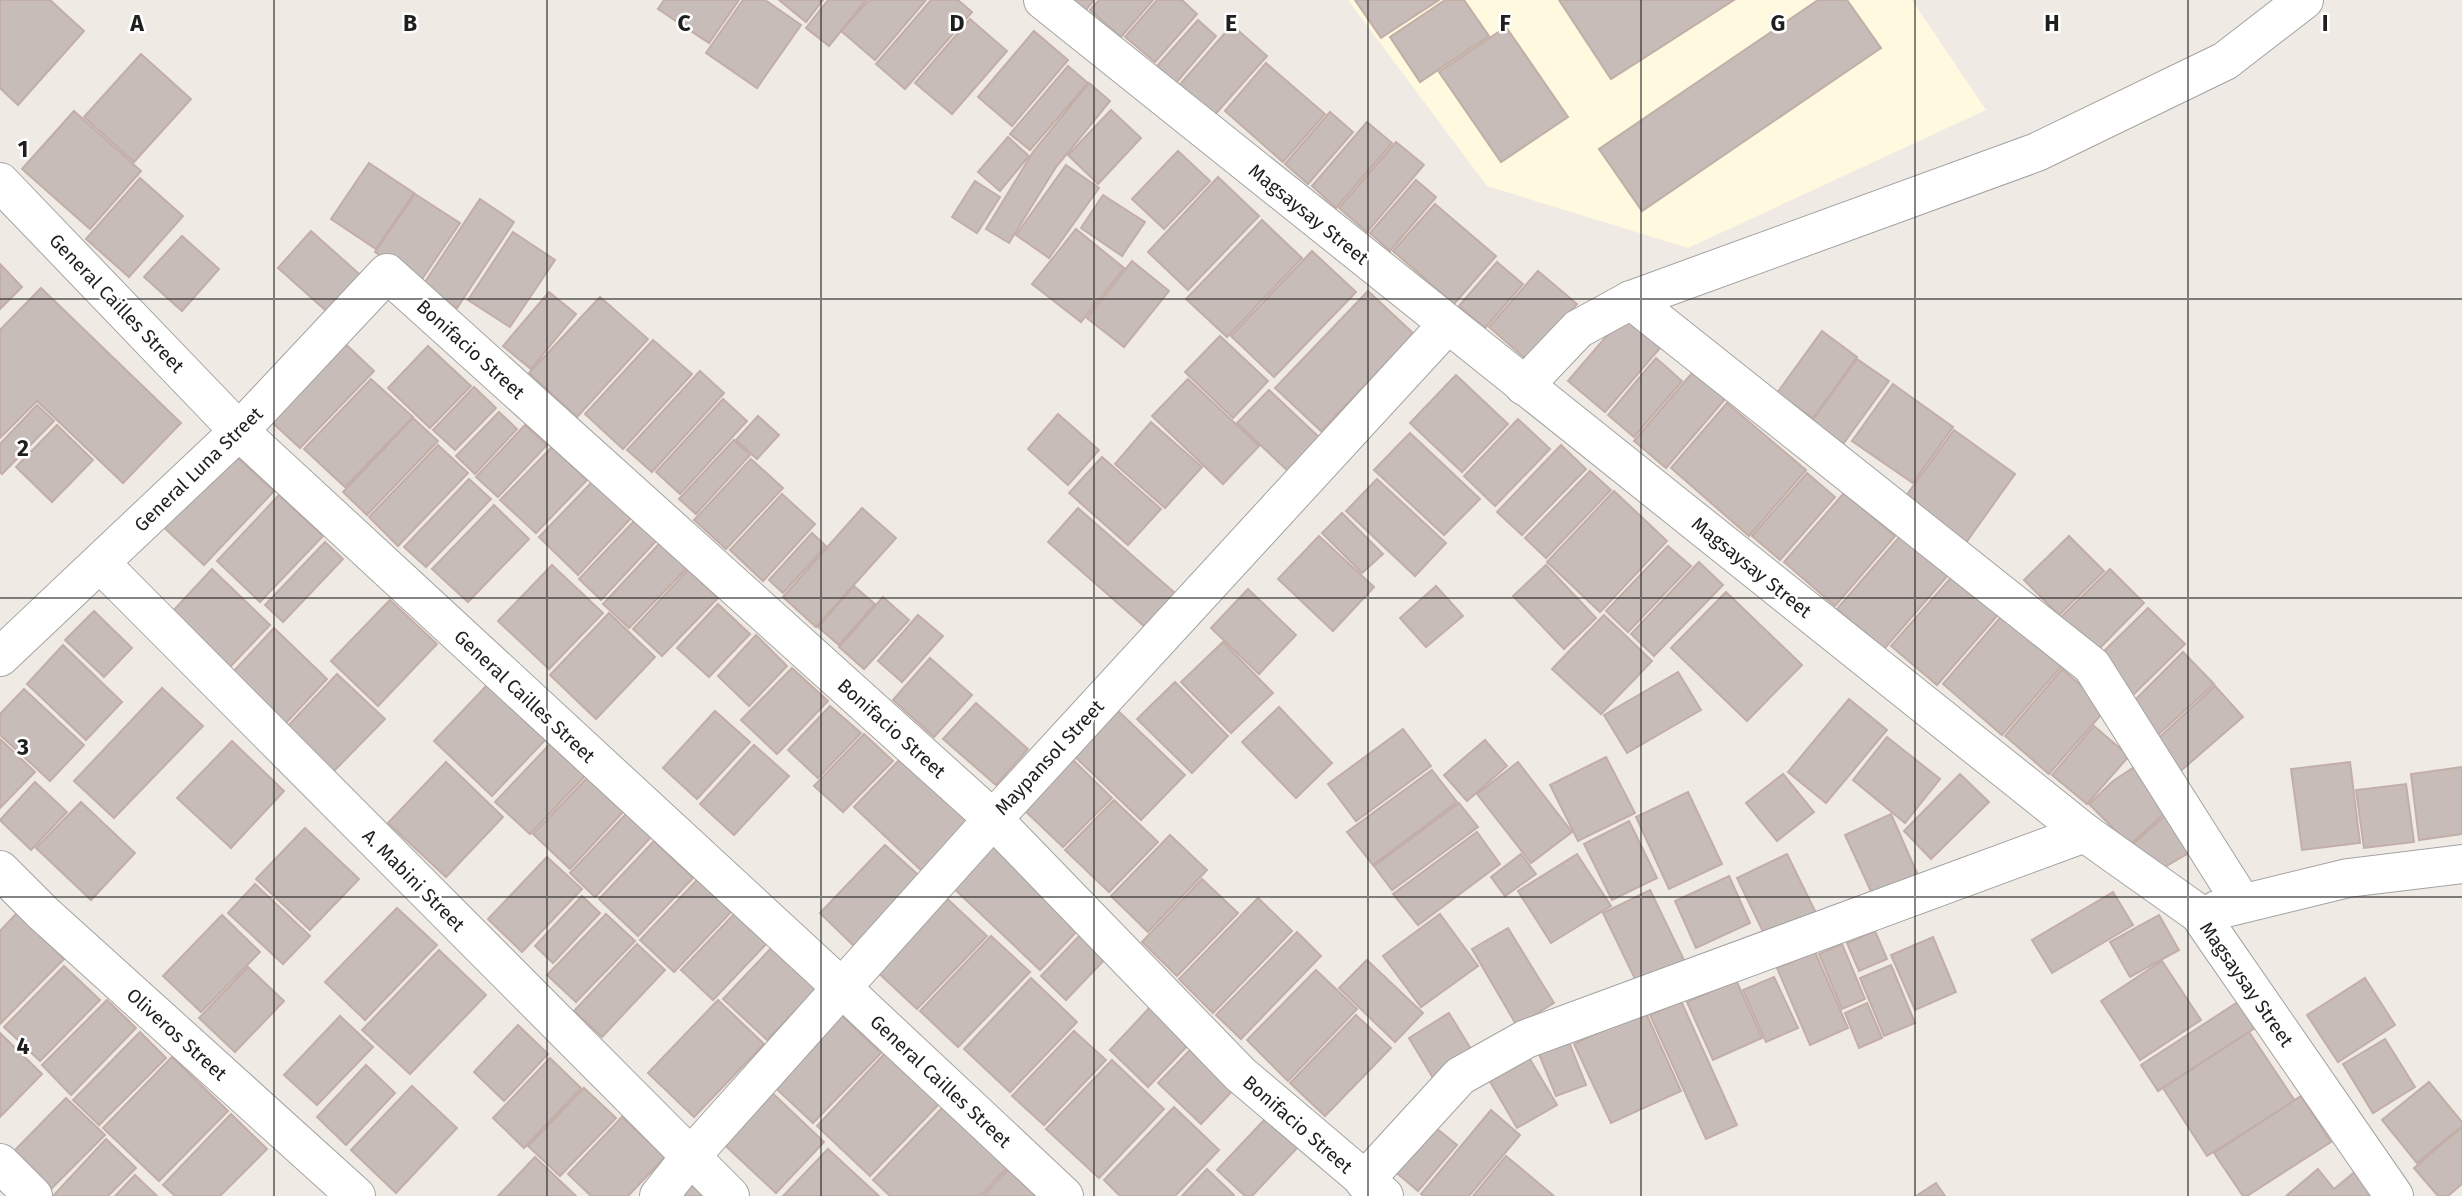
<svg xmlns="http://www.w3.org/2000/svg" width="2462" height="1196" font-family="'Fira Sans',sans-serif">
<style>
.education{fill:#fff9df}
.building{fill:#c8bcb8;stroke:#c2aea7;stroke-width:2}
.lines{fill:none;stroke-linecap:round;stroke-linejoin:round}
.minor-casing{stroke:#a3a3a3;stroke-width:40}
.minor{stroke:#fff;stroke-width:38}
.grid{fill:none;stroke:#1f1f1f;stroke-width:2;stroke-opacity:0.55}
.labels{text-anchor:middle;stroke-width:5;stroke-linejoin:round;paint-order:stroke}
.street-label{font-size:19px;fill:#1f1f1f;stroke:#fff}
.grid-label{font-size:23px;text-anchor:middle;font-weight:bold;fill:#1f1f1f;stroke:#fff;stroke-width:5;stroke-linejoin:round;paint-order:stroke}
</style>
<rect width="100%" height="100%" fill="#f0eae5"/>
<path class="education" d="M1348,0H1912L1986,110L1688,248L1487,186Z"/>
<g class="building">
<path d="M0,0H50L84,31L18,105L0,88Z"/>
<path d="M664,0H739L709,43L658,9Z"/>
<path d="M743,0H765L801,25L757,88L706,53Z"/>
<path d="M779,0H823L806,22Z"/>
<path d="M828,0H866L829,46L806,28Z"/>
<path d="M869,0H926L875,60L841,31Z"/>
<path d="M931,0H958L972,12L905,89L876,64Z"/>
<path d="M1072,0H1094L1085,11Z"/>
<path d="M1099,0H1153L1121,37L1090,10Z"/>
<path d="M1157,0H1182L1197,14L1155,62L1125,37Z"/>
<path d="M1355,0H1439L1381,38Z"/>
<path d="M1445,0H1464L1489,36L1420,82L1390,37Z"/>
<path d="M1559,0H1734L1611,79Z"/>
<path d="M1818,0H1847L1881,48L1642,211L1599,149Z"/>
<path d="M970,19L1007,51L952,114L915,83Z"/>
<path d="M1198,20L1216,36L1176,83L1157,66Z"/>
<path d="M1232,25L1267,56L1211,119L1176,89Z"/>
<path d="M1506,27L1568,117L1501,162L1439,72Z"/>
<path d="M1034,31L1068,60L1012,126L978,97Z"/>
<path d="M141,54L191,99L134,162L84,117Z"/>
<path d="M1266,63L1325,114L1283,162L1225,111Z"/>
<path d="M1068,66L1088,83L1030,150L1010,134Z"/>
<path d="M1089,83L1110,101L1056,167L1009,243L986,229L1033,152Z"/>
<path d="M1111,110L1141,138L1098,184L1068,155Z"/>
<path d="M74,111L141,171L90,229L22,169Z"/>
<path d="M1330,112L1353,132L1308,184L1285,164Z"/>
<path d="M1367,122L1392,143L1336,208L1312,186Z"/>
<path d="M1008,137L1029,156L1000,191L978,172Z"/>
<path d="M1396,142L1424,165L1367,232L1339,208Z"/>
<path d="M1178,151L1210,181L1164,229L1132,199Z"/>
<path d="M369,163L414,193L376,249L331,219Z"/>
<path d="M1066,165L1099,188L1049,258L1016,235Z"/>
<path d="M1218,177L1259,216L1188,290L1148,252Z"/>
<path d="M140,178L183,216L129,277L86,239Z"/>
<path d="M1416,180L1436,197L1390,251L1370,233Z"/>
<path d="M975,181L1000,197L977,233L952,217Z"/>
<path d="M415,194L460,223L420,282L375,252Z"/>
<path d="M1103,195L1145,222L1122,256L1081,228Z"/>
<path d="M480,199L514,222L457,308L423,285Z"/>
<path d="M1435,204L1496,256L1454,304L1393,251Z"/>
<path d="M1262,220L1302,258L1227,337L1186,299Z"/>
<path d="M1076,229L1124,268L1081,322L1032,284Z"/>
<path d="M311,231L366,280L333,317L278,268Z"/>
<path d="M513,232L555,260L510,327L468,300Z"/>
<path d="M182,236L219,269L182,311L144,277Z"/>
<path d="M1312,251L1356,292L1274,377L1231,336Z"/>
<path d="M1132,261L1169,291L1124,347L1087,318Z"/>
<path d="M1497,262L1523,284L1485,328L1459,306Z"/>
<path d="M0,264L22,287L0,309Z"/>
<path d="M1538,271L1577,304L1528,361L1489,327Z"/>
<path d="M41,288L181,423L123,483L37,401L0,438V330Z"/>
<path d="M1368,291L1414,334L1321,431L1275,388Z"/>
<path d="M549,292L576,314L531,369L503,346Z"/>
<path d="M600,297L648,339L577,417L529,373Z"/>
<path d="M1630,309L1666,341L1605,412L1568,381Z"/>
<path d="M1822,331L1857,357L1813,418L1777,393Z"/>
<path d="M337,336L374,371L300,448L263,414Z"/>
<path d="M1220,336L1268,381L1233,418L1185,372Z"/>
<path d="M653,340L692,374L623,449L585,414Z"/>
<path d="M428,346L471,386L430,428L388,388Z"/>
<path d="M1656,358L1682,381L1634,437L1608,415Z"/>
<path d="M1857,359L1889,381L1843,444L1812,421Z"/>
<path d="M700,371L724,393L652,472L627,450Z"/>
<path d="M1693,372L1725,399L1666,468L1634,441Z"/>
<path d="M1456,375L1508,424L1462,472L1410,423Z"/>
<path d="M371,379L413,417L345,487L304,449Z"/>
<path d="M1188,379L1259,446L1223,484L1152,416Z"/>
<path d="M1893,384L1953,427L1913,483L1852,441Z"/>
<path d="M474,387L496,408L455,450L433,430Z"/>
<path d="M1269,390L1321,439L1289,472L1237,423Z"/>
<path d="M723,399L747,421L680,494L656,472Z"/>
<path d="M1727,403L1806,470L1749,536L1671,468Z"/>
<path d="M37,405L54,421L2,474L0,472V444Z"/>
<path d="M499,412L517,429L475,474L456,456Z"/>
<path d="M1058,414L1099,450L1068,485L1028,449Z"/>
<path d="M758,416L779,435L757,459L736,440Z"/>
<path d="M413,418L438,441L367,515L343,492Z"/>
<path d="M1518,419L1550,449L1495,506L1464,476Z"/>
<path d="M1151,422L1202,467L1165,508L1115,464Z"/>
<path d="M57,425L93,460L52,502L16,467Z"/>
<path d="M525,425L547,445L498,497L476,477Z"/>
<path d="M1954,430L2015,474L1965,544L1903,500Z"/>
<path d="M1410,433L1480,499L1444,535L1374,470Z"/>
<path d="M734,440L750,455L696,514L679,499Z"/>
<path d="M438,445L468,473L398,546L369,517Z"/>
<path d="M1561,445L1586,469L1522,535L1497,512Z"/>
<path d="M552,447L587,480L536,533L500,500Z"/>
<path d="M227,448L274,491L204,565L157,521Z"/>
<path d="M1102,457L1161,509L1128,545L1069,493Z"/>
<path d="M751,459L783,488L726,549L694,520Z"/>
<path d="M1590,471L1611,490L1546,558L1525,538Z"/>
<path d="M1807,473L1835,497L1780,560L1752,536Z"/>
<path d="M469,479L491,499L426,567L404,547Z"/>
<path d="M1377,479L1446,543L1415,576L1346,511Z"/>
<path d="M593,481L632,517L578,575L539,537Z"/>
<path d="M1614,491L1667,541L1600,612L1547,562Z"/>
<path d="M1844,493L1895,536L1835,606L1784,562Z"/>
<path d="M782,494L815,524L763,581L730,550Z"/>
<path d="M279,495L323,536L260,602L217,561Z"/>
<path d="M494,505L529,539L468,602L432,569Z"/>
<path d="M862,508L896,538L816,627L783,597Z"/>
<path d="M1078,508L1183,600L1153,634L1048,542Z"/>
<path d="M1342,513L1383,554L1362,573L1322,533Z"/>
<path d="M636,519L658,539L601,600L579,579Z"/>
<path d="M812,533L826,546L783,593L769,580Z"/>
<path d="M1902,534L1949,574L1884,649L1837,609Z"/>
<path d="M1319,536L1374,587L1333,631L1278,579Z"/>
<path d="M2069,536L2104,571L2059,615L2024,580Z"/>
<path d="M325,542L343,559L283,622L265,605Z"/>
<path d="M660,543L687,568L629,628L603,604Z"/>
<path d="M1668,546L1691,566L1628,632L1606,611Z"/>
<path d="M1699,562L1723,585L1654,656L1631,634Z"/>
<path d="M552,565L603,613L549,669L498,621Z"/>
<path d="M1546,565L1596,618L1564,649L1513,596Z"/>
<path d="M212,569L270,625L230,667L172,612Z"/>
<path d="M2110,569L2144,603L2094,654L2058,620Z"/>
<path d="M688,570L718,598L662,656L633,629Z"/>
<path d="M1956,572L2002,610L1937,685L1891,646Z"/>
<path d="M854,586L875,604L839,645L818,627Z"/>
<path d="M1436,586L1463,616L1426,647L1400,618Z"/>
<path d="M1248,589L1296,635L1259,674L1211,628Z"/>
<path d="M1726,592L1802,665L1747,721L1671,648Z"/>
<path d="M883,597L909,620L864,669L839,647Z"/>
<path d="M390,600L437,644L378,706L331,661Z"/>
<path d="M718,604L750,634L709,677L677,648Z"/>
<path d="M2148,608L2185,644L2125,703L2098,657Z"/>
<path d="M94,611L132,648L104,677L65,640Z"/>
<path d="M2006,611L2065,662L2002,735L1943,684Z"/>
<path d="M609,613L655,657L596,719L550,675Z"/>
<path d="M918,615L943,636L902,682L878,661Z"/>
<path d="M1604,615L1652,661L1601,714L1552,669Z"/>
<path d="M274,628L327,679L285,724L232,673Z"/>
<path d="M756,635L787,666L749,706L718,676Z"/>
<path d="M1223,642L1273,693L1231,733L1181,682Z"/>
<path d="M63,645L122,702L86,740L27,684Z"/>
<path d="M2183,652L2214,684L2149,743L2129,706Z"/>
<path d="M930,658L972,695L934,737L893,700Z"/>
<path d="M792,668L828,701L777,754L741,720Z"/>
<path d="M2062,669L2107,708L2049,774L2005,736Z"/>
<path d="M1678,672L1701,710L1627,753L1604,715Z"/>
<path d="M337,674L385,719L333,772L286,728Z"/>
<path d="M490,682L548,737L492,796L434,741Z"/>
<path d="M1175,682L1228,736L1192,773L1137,719Z"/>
<path d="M2215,686L2243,717L2177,774L2152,744Z"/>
<path d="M162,688L203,726L114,818L74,781Z"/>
<path d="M24,689L84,745L50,781L0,735V714Z"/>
<path d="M1849,699L1887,730L1826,803L1788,772Z"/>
<path d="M976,703L1028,749L996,785L943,739Z"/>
<path d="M830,706L861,733L818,778L788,750Z"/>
<path d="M1113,706L1185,775L1141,820L1069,751Z"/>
<path d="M1279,707L1332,763L1296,798L1242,742Z"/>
<path d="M715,711L750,742L697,799L663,768Z"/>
<path d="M2094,726L2129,756L2087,804L2052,775Z"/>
<path d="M1403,729L1431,766L1356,821L1328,784Z"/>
<path d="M864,734L893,761L843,812L814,786Z"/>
<path d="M1887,737L1940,779L1905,823L1853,780Z"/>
<path d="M0,739L35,772L0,808Z"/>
<path d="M1485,740L1507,766L1467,801L1444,775Z"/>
<path d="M232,741L284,791L231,848L177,798Z"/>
<path d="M551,743L586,775L530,834L495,802Z"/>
<path d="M754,745L789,776L734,835L700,804Z"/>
<path d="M903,756L971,820L923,872L854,807Z"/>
<path d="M1070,757L1112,798L1063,847L1021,807Z"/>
<path d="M1606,757L1635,813L1578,841L1550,785Z"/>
<path d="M446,762L503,817L446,877L388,823Z"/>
<path d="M1518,762L1572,832L1531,863L1477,794Z"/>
<path d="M2350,762L2360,843L2302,850L2291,769Z"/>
<path d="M2139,764L2168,810L2130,845L2089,804L2113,781Z"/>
<path d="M2462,767V834L2419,840L2411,774Z"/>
<path d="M1432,770L1457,802L1373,865L1347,832Z"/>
<path d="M1783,774L1814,812L1777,841L1746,803Z"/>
<path d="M1960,774L1989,802L1931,859L1904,831Z"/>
<path d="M587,778L623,812L570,869L533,834Z"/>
<path d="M35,782L67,812L31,850L0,820Z"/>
<path d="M2406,784L2414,842L2364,848L2356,790Z"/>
<path d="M1688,792L1722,864L1669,889L1636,817Z"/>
<path d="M1114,800L1158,842L1109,892L1065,850Z"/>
<path d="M81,802L135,853L91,900L36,848Z"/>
<path d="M1459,803L1478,827L1392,890L1374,866Z"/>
<path d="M2169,812L2192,851L2158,871L2131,846Z"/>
<path d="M627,813L652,836L595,897L570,873Z"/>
<path d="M1891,814L1920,880L1875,900L1845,835Z"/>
<path d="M1629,821L1657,878L1612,900L1584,844Z"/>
<path d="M305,828L359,879L310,930L256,879Z"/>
<path d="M1477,832L1500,864L1418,925L1393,894Z"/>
<path d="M1170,835L1207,870L1148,932L1111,896Z"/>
<path d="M990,838L1083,925L1040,970L948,883Z"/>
<path d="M654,841L693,878L638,936L599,899Z"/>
<path d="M885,845L924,880L858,950L820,913Z"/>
<path d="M1521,854L1536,874L1505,896L1491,877Z"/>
<path d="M1577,854L1611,906L1551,943L1518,891Z"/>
<path d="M1787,854L1817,915L1767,940L1737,878Z"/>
<path d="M547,857L582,889L522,952L488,919Z"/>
<path d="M1729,876L1750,923L1696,948L1675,901Z"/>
<path d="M698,879L731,912L674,972L640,940Z"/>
<path d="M1202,879L1238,913L1177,976L1142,942Z"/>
<path d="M255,884L310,936L283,964L228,913Z"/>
<path d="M1650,890L1685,962L1638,985L1603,913Z"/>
<path d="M940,892L987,936L917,1009L870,965Z"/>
<path d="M2113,892L2133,925L2052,973L2032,940Z"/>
<path d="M582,896L600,913L553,963L535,946Z"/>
<path d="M1258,898L1292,931L1213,1013L1179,979Z"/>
<path d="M397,908L437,945L365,1020L325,982Z"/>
<path d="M737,911L769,941L713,1000L681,970Z"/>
<path d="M17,913L64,959L0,1024V931Z"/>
<path d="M606,914L635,941L576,1002L547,975Z"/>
<path d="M1440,914L1478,966L1421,1007L1383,956Z"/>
<path d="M222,915L260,952L201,1012L163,976Z"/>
<path d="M2159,915L2179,950L2130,977L2110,942Z"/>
<path d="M1508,928L1554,1003L1517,1026L1472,949Z"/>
<path d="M1875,931L1887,959L1859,971L1847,943Z"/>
<path d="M1083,932L1109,955L1066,1000L1041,976Z"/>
<path d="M1297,932L1321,956L1241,1039L1216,1015Z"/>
<path d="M991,936L1030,972L958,1047L920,1011Z"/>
<path d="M1933,937L1956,992L1915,1010L1891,955Z"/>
<path d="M776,943L820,985L767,1040L723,999Z"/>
<path d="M637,944L665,970L602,1037L574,1011Z"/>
<path d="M1842,944L1865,999L1842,1009L1819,954Z"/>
<path d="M439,950L486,995L410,1074L362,1030Z"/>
<path d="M1815,952L1848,1028L1810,1045L1777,968Z"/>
<path d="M1367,960L1423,1013L1395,1042L1339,988Z"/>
<path d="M2162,961L2201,1020L2140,1060L2101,1001Z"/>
<path d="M1891,965L1915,1023L1884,1036L1860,978Z"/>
<path d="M64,966L100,1000L40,1061L4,1027Z"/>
<path d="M248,967L284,1001L235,1052L199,1018Z"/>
<path d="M1316,970L1357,1009L1288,1081L1247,1040Z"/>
<path d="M1774,977L1798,1028L1766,1042L1743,990Z"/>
<path d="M1031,978L1077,1022L1010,1092L964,1049Z"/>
<path d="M2365,978L2395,1025L2338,1062L2307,1015Z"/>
<path d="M1736,980L1762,1038L1713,1060L1687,1002Z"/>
<path d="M107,1000L136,1028L71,1095L42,1065Z"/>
<path d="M718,1000L764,1044L694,1117L648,1073Z"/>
<path d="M2241,1000L2258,1026L2158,1091L2141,1065Z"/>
<path d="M1681,1001L1737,1125L1706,1139L1650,1015Z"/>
<path d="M1867,1003L1882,1038L1859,1048L1845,1013Z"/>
<path d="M1153,1004L1192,1041L1148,1087L1110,1050Z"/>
<path d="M834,1008L881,1053L813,1123L766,1079Z"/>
<path d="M1645,1011L1681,1091L1611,1123L1574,1044Z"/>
<path d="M1449,1013L1474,1054L1433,1078L1409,1038Z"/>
<path d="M1356,1015L1391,1048L1325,1116L1290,1083Z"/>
<path d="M340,1016L373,1047L317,1105L284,1075Z"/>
<path d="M518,1025L548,1054L504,1101L474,1072Z"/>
<path d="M1074,1031L1106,1060L1044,1125L1012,1096Z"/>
<path d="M140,1032L166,1058L99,1125L73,1100Z"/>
<path d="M1565,1032L1586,1085L1556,1096L1535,1044Z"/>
<path d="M2249,1032L2295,1101L2207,1156L2163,1088Z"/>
<path d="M0,1033L42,1074L0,1117Z"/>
<path d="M2385,1039L2415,1087L2373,1113L2343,1064Z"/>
<path d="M1194,1046L1237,1086L1201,1124L1158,1083Z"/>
<path d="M1524,1049L1557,1105L1517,1128L1485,1073Z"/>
<path d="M888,1050L942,1101L870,1176L817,1126Z"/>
<path d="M172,1057L228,1111L159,1181L103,1128Z"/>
<path d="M550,1058L581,1088L524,1148L493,1118Z"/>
<path d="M1112,1060L1164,1109L1099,1178L1046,1129Z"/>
<path d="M366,1065L395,1093L346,1145L317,1117Z"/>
<path d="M2429,1082L2462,1122V1126L2417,1163L2382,1120Z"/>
<path d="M412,1086L457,1128L396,1193L351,1150Z"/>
<path d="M765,1086L824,1142L776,1193L716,1137Z"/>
<path d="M584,1088L616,1118L560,1176L528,1146Z"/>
<path d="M2301,1096L2331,1142L2247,1196H2243L2214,1153Z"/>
<path d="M66,1098L105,1135L51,1189L13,1152Z"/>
<path d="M944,1106L1008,1167L980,1196H890L873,1180Z"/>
<path d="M1174,1107L1219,1150L1175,1196H1120L1104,1180Z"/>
<path d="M1491,1110L1520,1135L1469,1196H1424L1421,1194Z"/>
<path d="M231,1114L267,1149L220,1196H175L163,1185Z"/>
<path d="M622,1117L665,1157L628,1196H591L568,1174Z"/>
<path d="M1266,1118L1298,1147L1252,1196H1245L1217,1170Z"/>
<path d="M1431,1124L1457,1145L1418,1191L1392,1169Z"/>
<path d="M2462,1127V1184L2448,1196H2438L2414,1168Z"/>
<path d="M106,1139L136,1168L108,1196H53Z"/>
<path d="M828,1149L879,1196H783Z"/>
<path d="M1506,1156L1554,1196H1473Z"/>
<path d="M535,1157L576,1196H498Z"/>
<path d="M1207,1169L1234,1195L1233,1196H1182Z"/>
<path d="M2318,1169L2334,1189L2357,1170L2380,1196H2286Z"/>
<path d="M1008,1170L1036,1196H983Z"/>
<path d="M689,1173L714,1196H668Z"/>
<path d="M135,1175L157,1196H115Z"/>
<path d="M1936,1183L1945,1196H1916Z"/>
</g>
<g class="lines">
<g class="minor-casing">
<g id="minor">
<path d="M1043,0L2085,833L2199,914L2394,1196"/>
<path d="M0,182L239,431L842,988L1064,1196"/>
<path d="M1631,300L2092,666L2242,903"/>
<path d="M1524,386L1578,329L1631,300L2037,152L2225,61L2304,0"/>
<path d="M100,563L730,1196"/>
<path d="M0,657L239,431L387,273L993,819L1240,1074L1384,1196"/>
<path d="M0,870L43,913L356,1196"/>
<path d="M2217,910L2348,878L2462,864"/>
<path d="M0,1163L33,1196"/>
<path d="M1364,1181L1460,1076L1526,1039L2085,833"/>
<path d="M659,1196L690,1157L993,819L1447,325"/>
</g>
</g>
<use href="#minor" class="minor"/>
</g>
<path class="grid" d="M274,0V1196M547,0V1196M821,0V1196M1094,0V1196M1368,0V1196M1641,0V1196M1915,0V1196M2188,0V1196M0,299H2462M0,598H2462M0,897H2462"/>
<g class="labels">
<g class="street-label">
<text transform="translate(1309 214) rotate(39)" y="7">Magsaysay Street</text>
<text transform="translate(117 303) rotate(46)" y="7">General Cailles Street</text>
<text transform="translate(471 349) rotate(42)" y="7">Bonifacio Street</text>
<text transform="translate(198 469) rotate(-44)" y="7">General Luna Street</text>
<text transform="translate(1752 567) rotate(39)" y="7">Magsaysay Street</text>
<text transform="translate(525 696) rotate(43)" y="7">General Cailles Street</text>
<text transform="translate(892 728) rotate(42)" y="7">Bonifacio Street</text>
<text transform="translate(1049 757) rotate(-47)" y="7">Maypansol Street</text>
<text transform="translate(414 880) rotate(45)" y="7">A. Mabini Street</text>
<text transform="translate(2247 984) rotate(55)" y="7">Magsaysay Street</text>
<text transform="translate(177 1034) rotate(42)" y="7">Oliveros Street</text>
<text transform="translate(941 1081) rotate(43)" y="7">General Cailles Street</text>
<text transform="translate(1298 1124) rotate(41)" y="7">Bonifacio Street</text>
</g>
</g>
<g class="grid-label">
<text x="137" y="31">A</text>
<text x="410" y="31">B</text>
<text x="684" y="31">C</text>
<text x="957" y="31">D</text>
<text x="1231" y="31">E</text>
<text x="1505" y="31">F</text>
<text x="1778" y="31">G</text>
<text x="2052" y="31">H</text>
<text x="2325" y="31">I</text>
<text x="23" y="157">1</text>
<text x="23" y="456">2</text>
<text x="23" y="755">3</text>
<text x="23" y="1054">4</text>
</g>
</svg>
